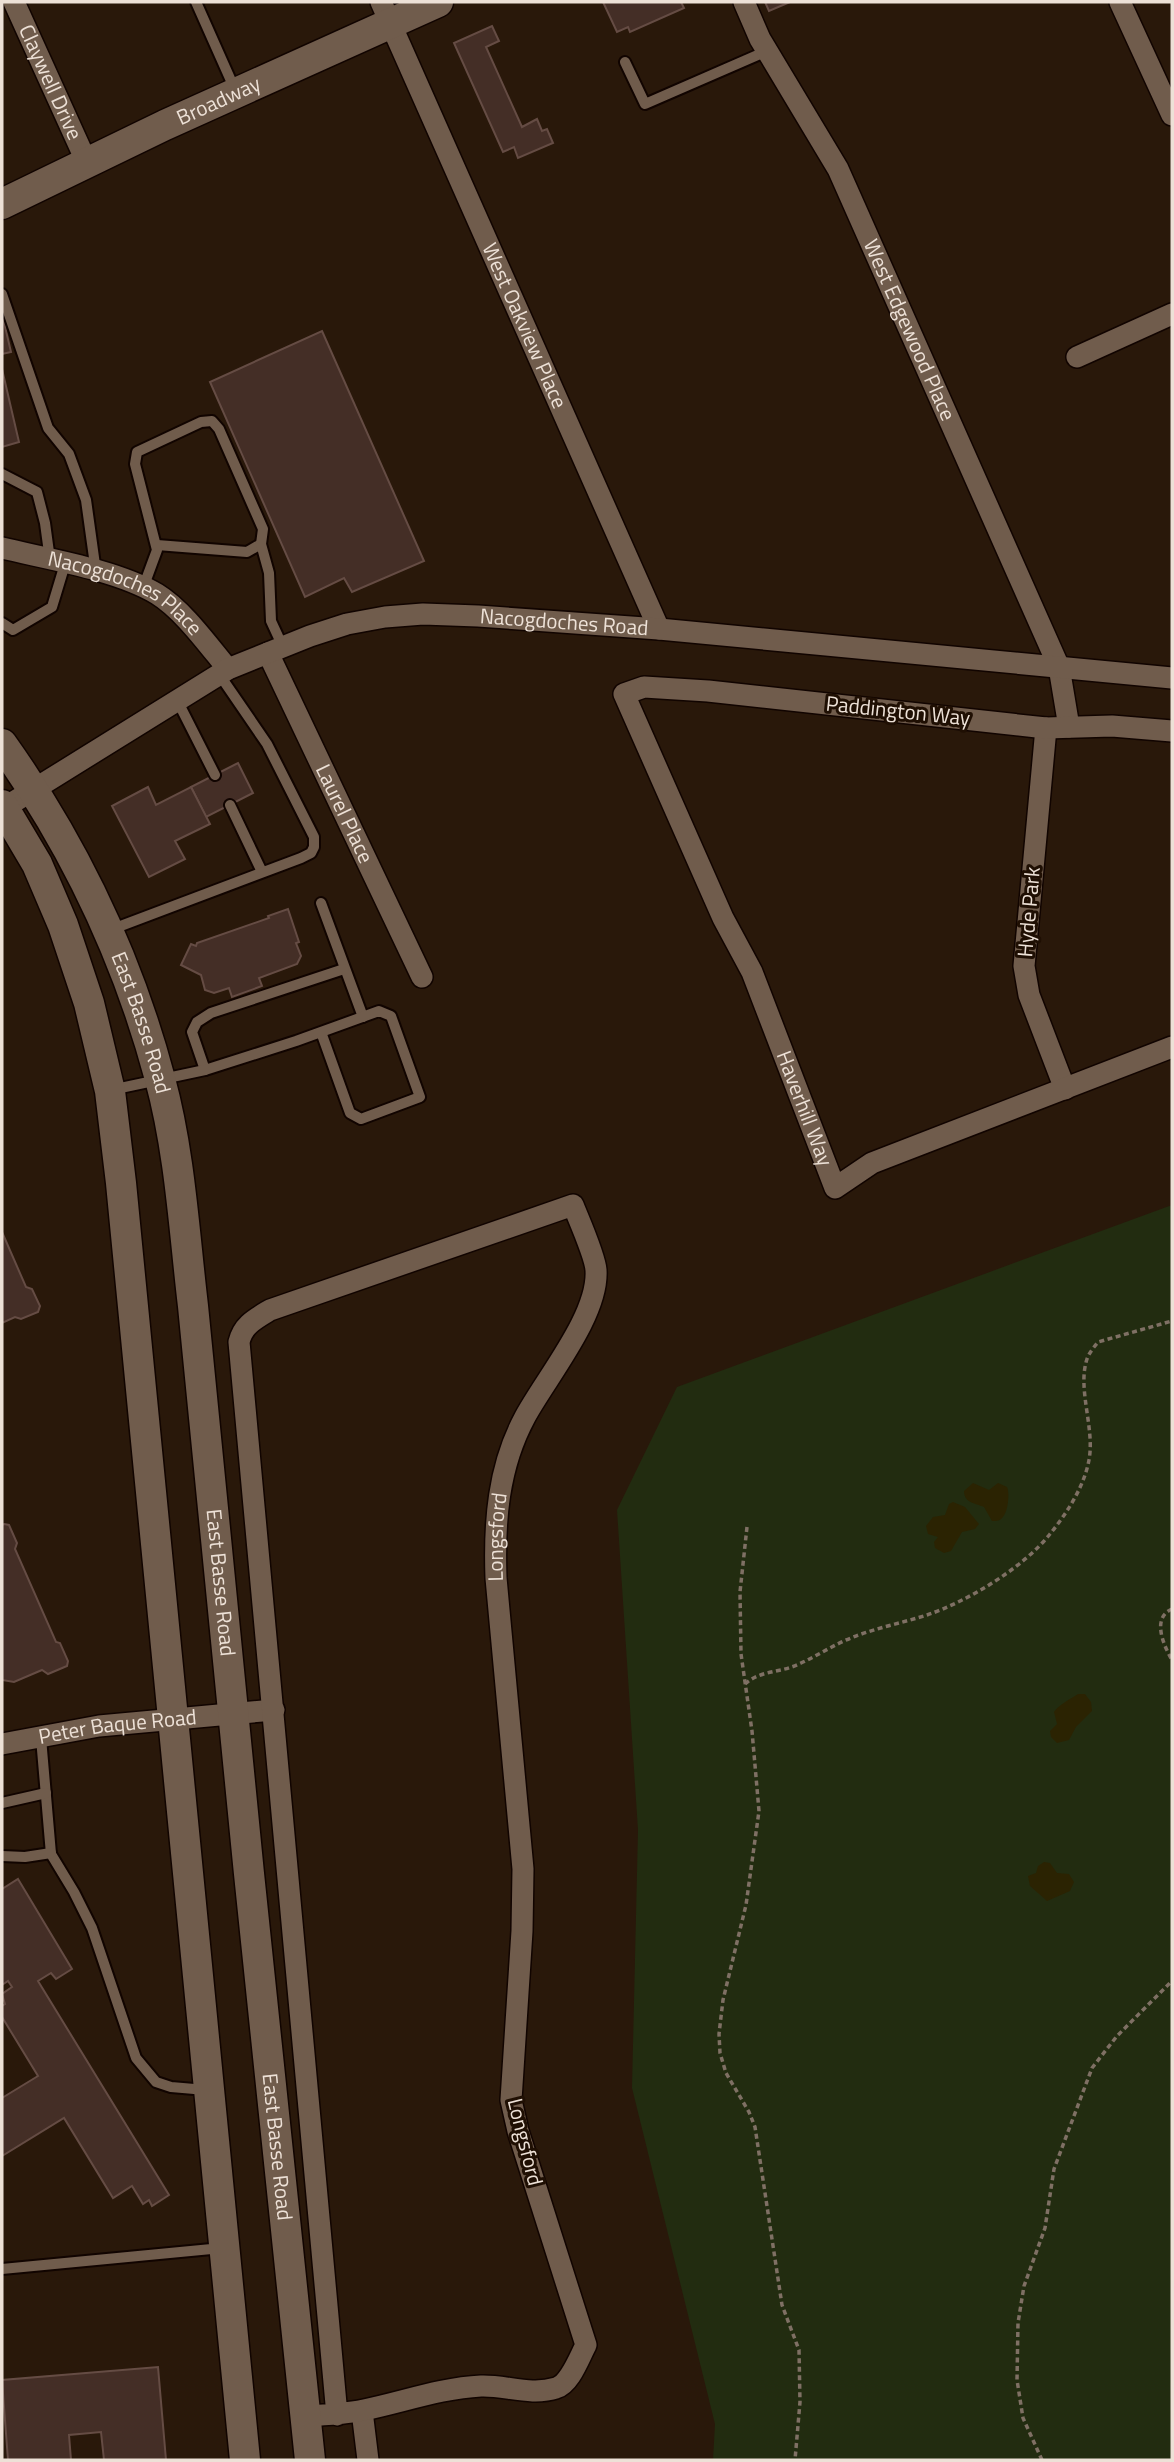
<svg xmlns="http://www.w3.org/2000/svg" width="1174" height="2462" font-family="'Titillium Web',sans-serif">
<style>
.green{fill:#222c10}
.sand{fill:#2b2302}
.building{fill:#442e26;stroke:#654c44;stroke-width:2}
.lines{fill:none;stroke-linecap:round;stroke-linejoin:round}
.service-casing{stroke:#110400;stroke-width:14}
.minor-casing{stroke:#110400;stroke-width:24}
.secondary-casing{stroke:#110400;stroke-width:33}
.path{stroke:#7f7064;stroke-width:3.5;stroke-dasharray:5 3.5;stroke-linecap:butt}
.service{stroke:#705c4c;stroke-width:10}
.minor{stroke:#705c4c;stroke-width:21}
.secondary{stroke:#705c4c;stroke-width:30}
.labels{text-anchor:middle;stroke-width:6;stroke-linejoin:round;paint-order:stroke}
.street-label{font-size:21px;fill:#ede1d7;stroke:#1f0f03}
</style>
<rect width="100%" height="100%" fill="#29180a"/>
<polygon class="green" points="1172,1205 1172,2460 713,2460 715,2424 632,2088 638,1830 617,1510 677,1387"/>
<g class="sand">
<path d="M 973,1483 L 989,1490 L 998,1483 L 1007,1487 C 1010,1493 1008,1511 1003,1517 C 1000,1521 997,1521 992,1521 L 984,1507 C 975,1503 964,1503 964,1491 Z"/>
<polygon points="953,1502 965,1507 979,1524 975,1529 962,1532 951,1551 944,1553 935,1548 934,1542 938,1537 928,1534 926,1526 933,1517 945,1515 949,1504"/>
<path d="M 1078,1694 L 1085,1694 L 1091,1702 L 1092,1711 L 1076,1727 L 1069,1740 L 1057,1743 L 1051,1737 L 1050,1731 L 1057,1724 L 1054,1712 C 1057,1706 1072,1698 1078,1694 Z"/>
<polygon points="1044,1862 1050,1863 1057,1873 1069,1874 1074,1882 1070,1891 1047,1901 1030,1886 1028,1876 1036,1873 1038,1866"/>
</g>
<g class="building">
<polygon points="603,2 681,2 684,8 630,32 628,27 617,32"/>
<polygon points="765,2 790,2 769,11"/>
<polygon points="492,26 499,41 486,47 522,127 537,119 542,131 547,129 553,143 518,158 514,147 503,152 454,43"/>
<polygon points="2,314 11,352 2,354"/>
<polygon points="322,331 424,561 352,592 344,578 305,597 210,382"/>
<polygon points="2,369 19,442 2,447"/>
<polygon points="238,763 253,793 206,817 191,787"/>
<polygon points="148,787 156,805 191,787 210,824 175,841 185,859 149,877 112,806"/>
<polygon points="288,909 299,942 296,943 301,956 297,964 259,978 262,986 232,997 229,988 214,993 205,990 201,975 181,965 191,944 196,946 197,943 269,918 268,916"/>
<polygon points="2,1232 26,1287 32,1289 40,1306 38,1312 21,1319 15,1317 2,1323"/>
<polygon points="4,1524 9,1525 17,1543 15,1549 56,1642 60,1643 68,1661 67,1666 48,1674 42,1670 14,1682 2,1680 2,1525"/>
<polygon points="18,1879 72,1969 56,1979 51,1973 38,1981 169,2195 152,2206 149,2200 143,2204 132,2186 113,2198 64,2118 2,2156 2,2098 38,2076 2,2017 2,2006 5,2004 2,1994 12,1987 8,1981 2,1985 2,1889"/>
<polygon points="158,2367 166,2460 104,2460 101,2432 69,2435 71,2460 8,2460 2,2380"/>
</g>
<g class="lines">
<defs>
<g id="service">
<polyline points="196,2 236,92"/>
<polyline points="625,62 645,104 767,51"/>
<polyline points="2,294 48,428 69,454 86,500 96,572"/>
<polyline points="2,474 37,492 45,523 50,560"/>
<polyline points="157,545 247,552 261,544"/>
<polyline points="143,588 157,550 135,464 137,452 201,422 212,421 219,429 263,529 261,544 269,573 271,621 283,647"/>
<polyline points="2,623 13,630 52,607 65,564"/>
<polyline points="177,700 215,775"/>
<polyline points="230,805 262,872"/>
<polyline points="321,903 363,1017"/>
<polyline points="110,930 301,858 311,853 314,847 314,837 267,744 219,674"/>
<polyline points="205,1070 192,1032 197,1022 211,1013 344,969"/>
<polyline points="111,1090 205,1070 296,1041 379,1011 391,1016 420,1097 361,1119 350,1113 321,1032"/>
<polyline points="41,1738 51,1854 74,1892 92,1928 136,2058 156,2082 171,2087 206,2090"/>
<polyline points="2,1803 46,1793"/>
<polyline points="2,1856 25,1857 51,1853"/>
<polyline points="2,2269 222,2248"/>
</g>
<g id="minor">
<path id="s1" d="M 14,2 L 87,163"/>
<path id="s2" d="M 381,2 L 659,629"/>
<path id="s3" d="M 744,2 L 760,39 L 838,169 L 1059,667 L 1069,727"/>
<polyline points="1120,2 1172,115"/>
<polyline points="1077,357 1172,314"/>
<path id="s4" d="M 2,548 C 48,559 117,570 157,594 C 183,610 208,645 228,669"/>
<path id="s5" d="M 268,653 L 422,977"/>
<polyline points="1046,728 1024,966 1029,995 1065,1089"/>
<path id="s6" d="M 1172,731 L 1112,726 L 1046,728 L 708,691 L 644,687 L 624,694 L 723,918 L 752,972 L 835,1188 L 872,1163 L 1172,1047"/>
<path id="s7" d="M 4,808 L 228,669 L 310,636 L 347,624 L 385,617 L 423,614 L 478,616 L 659,629 L 1172,678"/>
<path id="s8" d="M 2,1744 L 99,1726 L 274,1710"/>
<polyline points="362,2411 368,2460"/>
<path id="s9" d="M 305,2416 C 325,2415 345,2414 364,2410 C 403,2402 441,2388 481,2386 C 505,2385 531,2396 556,2388 C 570,2384 579,2358 586,2345 L 518,2131 L 511,2100 L 522,1931 L 523,1869 L 496,1578 C 494,1522 498,1467 525,1417 C 546,1378 599,1315 596,1270 C 595,1256 579,1220 573,1205 L 270,1310 C 255,1319 243,1325 239,1342 L 337,2415"/>
</g>
<g id="secondary">
<path id="s10" d="M 2,204 L 165,125 L 438,2"/>
<path id="s11" d="M 2,744 C 74,845 128,959 160,1079 C 180,1153 184,1230 193,1306 C 207,1441 220,1576 233,1711 C 257,1961 284,2211 310,2460"/>
<polyline points="2,805 37,864 63,925 89,1003 110,1091 121,1183 245,2460"/>
</g>
</defs>
<use href="#service" class="service-casing"/>
<use href="#minor" class="minor-casing"/>
<use href="#secondary" class="secondary-casing"/>
<g class="path">
<polyline points="747,1527 740,1592 741,1654 752,1731 759,1811 746,1905 723,2000 719,2034 720,2053 726,2073 749,2112 755,2127 782,2305 799,2350 800,2402 795,2460"/>
<path d="M 1172,1609 C 1151,1618 1164,1646 1172,1660"/>
<path d="M 745,1684 C 760,1670 781,1673 799,1664 C 817,1656 833,1645 851,1638 C 875,1628 902,1623 927,1615 C 968,1601 1023,1568 1050,1534 C 1067,1513 1084,1487 1089,1460 C 1095,1428 1077,1389 1087,1359 C 1089,1353 1094,1347 1098,1342 L 1172,1321"/>
<polyline points="1042,2460 1023,2418 1017,2380 1018,2323 1024,2286 1045,2228 1054,2169 1092,2068 1117,2036 1172,1981"/>
</g>
<use href="#service" class="service"/>
<use href="#minor" class="minor"/>
<use href="#secondary" class="secondary"/>
</g>
<g class="labels">
<g class="street-label">
<text dy="7" stroke="none"><textPath href="#s1" startOffset="88">Claywell Drive</textPath></text>
<text dy="7" stroke="none"><textPath href="#s10" startOffset="240">Broadway</textPath></text>
<text dy="7" stroke="none"><textPath href="#s2" startOffset="354">West Oakview Place</textPath></text>
<text dy="7" stroke="none"><textPath href="#s3" startOffset="368">West Edgewood Place</textPath></text>
<text dy="7" stroke="none"><textPath href="#s4" startOffset="133">Nacogdoches Place</textPath></text>
<text dy="7" stroke="none"><textPath href="#s7" startOffset="609">Nacogdoches Road</textPath></text>
<text transform="translate(898 711) rotate(6)" y="7">Paddington Way</text>
<text dy="7" stroke="none"><textPath href="#s5" startOffset="178">Laurel Place</textPath></text>
<text transform="translate(1029 912) rotate(-85)" y="7">Hyde Park</text>
<text dy="7" stroke="none"><textPath href="#s11" startOffset="313">East Basse Road</textPath></text>
<text dy="7" stroke="none"><textPath href="#s6" startOffset="1004">Haverhill Way</textPath></text>
<text dy="7" stroke="none"><textPath href="#s9" startOffset="1129">Longsford</textPath></text>
<text dy="7" stroke="none"><textPath href="#s11" startOffset="880">East Basse Road</textPath></text>
<text dy="7" stroke="none"><textPath href="#s8" startOffset="117">Peter Baque Road</textPath></text>
<text transform="translate(525 2142) rotate(76)" y="7">Longsford</text>
<text dy="7" stroke="none"><textPath href="#s11" startOffset="1447">East Basse Road</textPath></text>
</g>
</g>
<rect width="1174" height="2462" fill="none" stroke="#ede1d7" stroke-width="7"/>
</svg>
